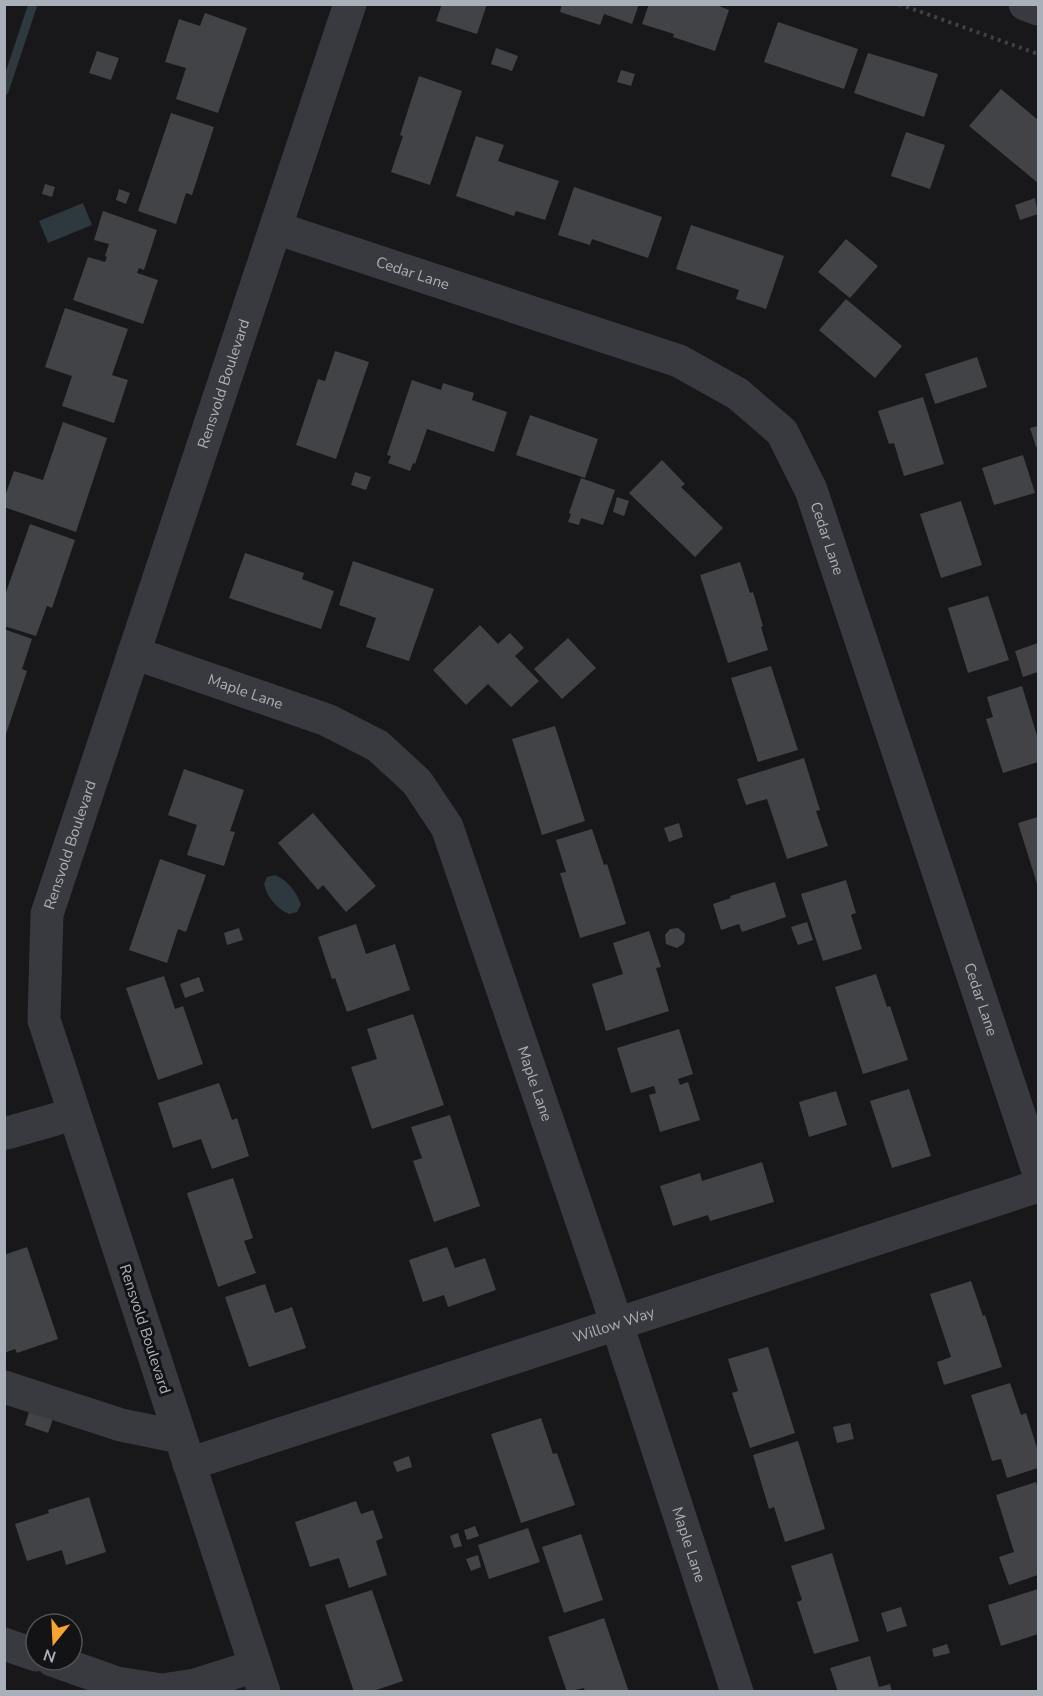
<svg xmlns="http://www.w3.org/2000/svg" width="1043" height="1696" font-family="'Nunito Sans',sans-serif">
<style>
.water{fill:#2d383f}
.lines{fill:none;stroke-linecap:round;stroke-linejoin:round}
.stream{stroke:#2d383f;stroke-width:9}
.building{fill:#424347}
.path{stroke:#3f4146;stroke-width:4;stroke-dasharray:3 4.5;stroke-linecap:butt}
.minor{stroke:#393a3f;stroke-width:33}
.labels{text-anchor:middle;stroke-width:6;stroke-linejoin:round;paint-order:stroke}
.street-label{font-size:15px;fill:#aab0ba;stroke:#131315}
</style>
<rect width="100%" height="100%" fill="#18181a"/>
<g class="water">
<polygon points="83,203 92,225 48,243 39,221"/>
<path d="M 275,875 C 287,880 297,892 301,905 L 297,912 L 289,914 C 277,909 267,897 264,884 L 267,877 Z"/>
</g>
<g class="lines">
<polyline class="stream" points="4,91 33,4"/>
</g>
<g class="building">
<polygon points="442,4 487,4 477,34 436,21"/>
<polygon points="562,4 639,4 632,24 604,14 600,25 560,12"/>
<polygon points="649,4 714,4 729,10 715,51 673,37 674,34 642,24"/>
<polygon points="205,13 247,28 218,113 176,99 186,68 165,62 179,19 200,26"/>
<polygon points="778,22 858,49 844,89 764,62"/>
<polygon points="496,48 518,56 512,71 491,64"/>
<polygon points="97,51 119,58 111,80 89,73"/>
<polygon points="868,53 938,74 924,117 854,93"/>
<polygon points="621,70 635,74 631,86 617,82"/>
<polygon points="419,76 462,91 430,185 391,172 403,136 400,135"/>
<polygon points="1001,89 1038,120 1038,183 969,126"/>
<polygon points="171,113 214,127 192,195 186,193 176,224 138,211"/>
<polygon points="906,132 945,145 930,189 891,176"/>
<polygon points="476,136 504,145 498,161 559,181 545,220 516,211 514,216 456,196"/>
<polygon points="45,184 55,187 52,197 42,194"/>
<polygon points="574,187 662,217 648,258 592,239 590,245 558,235"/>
<polygon points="119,189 130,193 126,204 116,200"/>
<polygon points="1035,198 1038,214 1020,220 1015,205"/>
<polygon points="103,211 157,230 144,270 139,268 137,273 158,280 143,324 73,300 88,257 105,262 107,257 105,256 109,244 94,240"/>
<polygon points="691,225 784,256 766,309 736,299 739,290 676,269"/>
<polygon points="846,239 878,266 850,298 818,272"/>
<polygon points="846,299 902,346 875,378 819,330"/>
<polygon points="65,308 128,329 112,375 128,380 114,423 62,406 72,376 45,367"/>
<polygon points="335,351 369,362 336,459 296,445 318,379 325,381"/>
<polygon points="977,357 987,387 935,404 925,374"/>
<polygon points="412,380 441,390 443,383 474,393 472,400 507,412 494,452 427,429 415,464 413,463 410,471 388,463 391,456 387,455"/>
<polygon points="923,397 944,464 904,476 894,443 889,444 878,411"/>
<polygon points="530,415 598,439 585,478 516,455"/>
<polygon points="63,422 107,438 76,532 4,507 4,499 14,471 43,480"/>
<polygon points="1038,426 1038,447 1036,447 1030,428"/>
<polygon points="1023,455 1035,493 994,505 982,468"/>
<polygon points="662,460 685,484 681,487 723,528 695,557 629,493"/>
<polygon points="355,472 371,477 366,490 351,485"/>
<polygon points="581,478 615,490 603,525 581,518 579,525 568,522 571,514 569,513"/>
<polygon points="617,497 629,501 624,516 613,512"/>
<polygon points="961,501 982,565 941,578 920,514"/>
<polygon points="30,524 75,540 52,608 47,606 36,636 4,626 4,598"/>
<polygon points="245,553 304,573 302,579 334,591 321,629 229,598"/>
<polygon points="353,561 434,589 409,661 366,647 376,618 339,605"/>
<polygon points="740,562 750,593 753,592 763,626 761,627 768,650 728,663 700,575"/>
<polygon points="988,596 1009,660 968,673 948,608"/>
<polygon points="480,625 498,644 510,633 524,648 515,656 539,681 511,707 488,684 466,705 433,670"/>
<polygon points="4,629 32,639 22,669 27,671 5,737"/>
<polygon points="568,638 596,668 562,699 534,669"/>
<polygon points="1038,643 1038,672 1023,677 1015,651"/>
<polygon points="771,666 798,750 758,762 731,678"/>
<polygon points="1022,686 1038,739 1038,762 1003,773 986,719 993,717 987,697"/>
<polygon points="555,726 585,821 542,835 512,739"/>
<polygon points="804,758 820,810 816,811 828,846 787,859 767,799 746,805 737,779"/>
<polygon points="184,769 244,790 230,831 235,832 224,866 187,855 197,825 168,815"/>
<polygon points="313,813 376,886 346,912 323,885 318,890 278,843"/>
<polygon points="1038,817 1038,887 1018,823"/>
<polygon points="679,823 683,837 669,842 664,828"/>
<polygon points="592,829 604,865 607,864 626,924 580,938 560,873 566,872 556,840"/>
<polygon points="160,859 206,875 186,932 178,929 167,963 129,950"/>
<polygon points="846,880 856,913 851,915 862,949 823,961 801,894"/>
<polygon points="775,882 786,917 742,932 739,924 721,930 713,904 731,898 730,896"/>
<polygon points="807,922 813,940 798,945 791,927"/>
<polygon points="356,924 366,954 395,944 410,990 347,1012 335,978 332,979 318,937"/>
<polygon points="239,928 243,940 227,945 224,933"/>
<polygon points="678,928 685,934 684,943 677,948 666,944 665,935 670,929"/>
<polygon points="649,931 661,967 656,968 669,1011 606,1031 592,984 623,974 613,943"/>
<polygon points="876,974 887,1007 890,1006 908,1060 863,1074 835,987"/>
<polygon points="164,976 175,1009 183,1006 203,1064 158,1080 126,988"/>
<polygon points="199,977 204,991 185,998 180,984"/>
<polygon points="413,1014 444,1105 372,1129 351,1067 377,1059 367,1029"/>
<polygon points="679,1029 693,1074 678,1079 680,1085 688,1082 700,1120 660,1132 649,1095 656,1093 654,1086 631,1093 617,1048"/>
<polygon points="219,1083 232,1120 237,1118 249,1156 212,1169 201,1139 173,1148 158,1103"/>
<polygon points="909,1089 931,1156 892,1168 870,1101"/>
<polygon points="836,1091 847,1125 809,1137 799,1102"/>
<polygon points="450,1115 480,1206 434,1222 413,1161 422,1158 411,1127"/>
<polygon points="762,1162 774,1202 710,1221 708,1215 673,1226 660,1186 700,1173 702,1181"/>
<polygon points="233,1178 253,1238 244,1241 256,1273 218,1287 187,1193"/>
<polygon points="27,1247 58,1339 17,1353 15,1349 4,1353 4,1255"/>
<polygon points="447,1247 455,1268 485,1258 496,1290 448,1307 444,1295 423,1302 409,1260"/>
<polygon points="971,1281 983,1316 985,1315 1002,1367 944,1385 937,1362 951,1357 930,1294"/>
<polygon points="265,1284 275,1313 292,1307 306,1348 249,1367 225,1297"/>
<polygon points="768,1347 795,1433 750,1448 732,1393 738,1391 728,1359"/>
<polygon points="1010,1383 1021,1415 1026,1413 1038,1451 1038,1468 1007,1478 1001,1459 992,1461 971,1395"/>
<polygon points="31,1405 55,1413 48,1433 25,1425"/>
<polygon points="541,1418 553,1454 557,1453 575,1505 521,1523 491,1434"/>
<polygon points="850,1423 854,1439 837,1443 833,1427"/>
<polygon points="798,1441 825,1529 785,1542 774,1507 769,1509 753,1455"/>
<polygon points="409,1456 412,1467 397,1472 393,1462"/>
<polygon points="1036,1482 1038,1489 1038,1575 1009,1585 999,1557 1014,1552 996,1495"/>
<polygon points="89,1497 106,1552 66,1565 62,1550 27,1561 15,1524 49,1513 48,1510"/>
<polygon points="356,1501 361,1514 373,1510 383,1538 376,1541 387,1575 349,1588 339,1558 310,1567 295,1522"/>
<polygon points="475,1526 479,1536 467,1540 464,1530"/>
<polygon points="528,1528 540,1562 489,1579 478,1545"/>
<polygon points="458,1533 462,1546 454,1548 450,1536"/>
<polygon points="581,1534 603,1600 564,1613 542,1547"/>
<polygon points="832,1553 859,1641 814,1654 797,1602 802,1600 791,1566"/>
<polygon points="478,1555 481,1567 471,1571 466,1559"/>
<polygon points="1038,1589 1038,1634 1001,1646 988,1605"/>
<polygon points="372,1590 403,1681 370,1692 354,1692 325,1605"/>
<polygon points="901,1607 907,1626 887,1632 881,1613"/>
<polygon points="604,1618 629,1692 585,1692 584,1688 567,1692 548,1637"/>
<polygon points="947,1644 950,1653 934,1657 932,1649"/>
<polygon points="870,1656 879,1687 890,1684 892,1692 838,1692 830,1668"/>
</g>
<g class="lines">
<polyline class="path" points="899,4 1038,54"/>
<g class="minor">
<polyline points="1025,4 1038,9"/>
<path id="s1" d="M 276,228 L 679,361 L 738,394 L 782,432 L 811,490 L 1038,1171"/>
<path id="s2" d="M 134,653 L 327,720 L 378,746 L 417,782 L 447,827 L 617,1324 L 737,1692"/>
<polyline points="7,1133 74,1114"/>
<polyline points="4,1387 121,1425 180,1437"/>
<path id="s3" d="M 189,1464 L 1038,1186"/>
<polyline points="4,1644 36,1655"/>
<polyline points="52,1660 117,1683 162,1690 195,1685 255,1666"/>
<path id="s4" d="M 264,1692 L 44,1020 L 47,914 L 350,4"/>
</g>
</g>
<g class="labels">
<g class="street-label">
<text dy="5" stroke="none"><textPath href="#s1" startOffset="144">Cedar Lane</textPath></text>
<text dy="5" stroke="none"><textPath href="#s4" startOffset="1372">Rensvold Boulevard</textPath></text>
<text dy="5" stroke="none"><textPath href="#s1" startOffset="666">Cedar Lane</textPath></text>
<text dy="5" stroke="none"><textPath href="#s2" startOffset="118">Maple Lane</textPath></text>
<text dy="5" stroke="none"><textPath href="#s4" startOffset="886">Rensvold Boulevard</textPath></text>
<text dy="5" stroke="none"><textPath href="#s1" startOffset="1152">Cedar Lane</textPath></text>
<text dy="5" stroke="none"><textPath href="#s2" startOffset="640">Maple Lane</textPath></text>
<text dy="5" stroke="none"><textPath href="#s3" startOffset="447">Willow Way</textPath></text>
<text transform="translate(145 1329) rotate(72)" y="5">Rensvold Boulevard</text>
<text dy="5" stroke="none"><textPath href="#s2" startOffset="1126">Maple Lane</textPath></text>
</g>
</g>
<rect width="1043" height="1696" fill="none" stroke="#aab0ba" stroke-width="12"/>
<g transform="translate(54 1642) rotate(198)"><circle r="28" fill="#131315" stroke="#4f5257" stroke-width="1.5"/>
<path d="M0-4.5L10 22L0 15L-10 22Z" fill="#f8a432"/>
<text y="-9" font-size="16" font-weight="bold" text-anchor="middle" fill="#aab0ba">N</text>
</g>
</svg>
